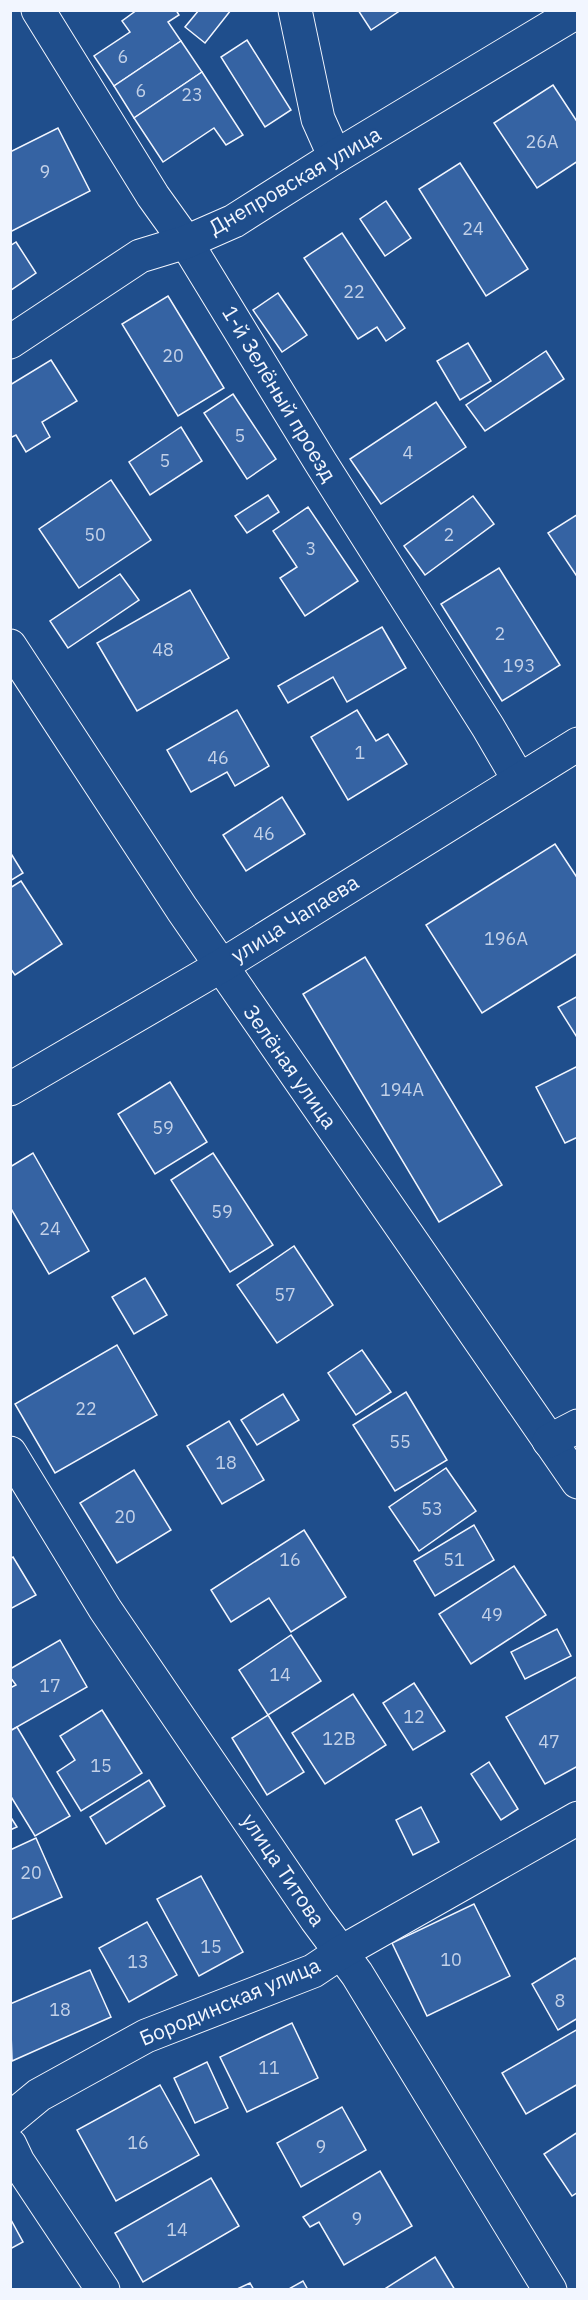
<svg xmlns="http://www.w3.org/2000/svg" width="588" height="2300" font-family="'IBM Plex Sans',sans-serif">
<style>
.building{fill:#3563a3;stroke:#f2f6ff;stroke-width:1.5}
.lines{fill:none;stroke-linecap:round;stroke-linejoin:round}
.minor-casing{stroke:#f2f6ff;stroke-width:35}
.minor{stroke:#1f4e8c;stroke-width:33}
.labels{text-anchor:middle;stroke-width:4.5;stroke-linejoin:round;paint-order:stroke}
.number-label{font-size:18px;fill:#c3d1e8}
.street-label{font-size:21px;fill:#f2f6ff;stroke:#1f4e8c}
</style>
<rect width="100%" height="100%" fill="#1f4e8c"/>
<g class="building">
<polygon points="137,10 176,10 179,15 168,22 181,41 114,86 94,56 130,32 122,21"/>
<polygon points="199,10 231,10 205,43 185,27"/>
<polygon points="358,10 401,10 371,30"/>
<polygon points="247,40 291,110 265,127 221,57"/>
<polygon points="181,41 202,72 134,118 114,86"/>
<polygon points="202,72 243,135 226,145 214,128 163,162 134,118"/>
<polygon points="553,85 578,123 578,161 537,188 494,123"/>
<polygon points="58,128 90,191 10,232 10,152"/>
<polygon points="460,163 528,269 486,296 419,189"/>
<polygon points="386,201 411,238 385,256 360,219"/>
<polygon points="342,233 405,328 386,341 377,327 358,339 304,258"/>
<polygon points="16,242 36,273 11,290 10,246"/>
<polygon points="278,293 307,335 282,352 253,310"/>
<polygon points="168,296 224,388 178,416 122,324"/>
<polygon points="468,343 491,381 460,400 437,361"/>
<polygon points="546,351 564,379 485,431 466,405"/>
<polygon points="51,360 77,401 42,422 50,437 26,452 16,435 10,438 10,385"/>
<polygon points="233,394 276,459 247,479 204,413"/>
<polygon points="436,402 466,447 381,504 350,459"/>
<polygon points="181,427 202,461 150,495 129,462"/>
<polygon points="111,480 151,540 79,588 39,529"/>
<polygon points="268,495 279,512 247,533 235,516"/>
<polygon points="473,496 494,524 425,575 404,546"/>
<polygon points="308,507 358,581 305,616 280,578 297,567 273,531"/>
<polygon points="578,514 578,578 548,533"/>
<polygon points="499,568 560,665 502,701 441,604"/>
<polygon points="120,574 139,600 68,648 50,621"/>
<polygon points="190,590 229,658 137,711 97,643"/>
<polygon points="382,627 406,668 347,702 333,677 288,703 278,686"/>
<polygon points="237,710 269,766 235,786 227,772 191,792 167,750"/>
<polygon points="357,710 376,741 388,734 407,764 348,800 311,737"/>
<polygon points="282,797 305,834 246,871 223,835"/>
<polygon points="555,844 578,879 578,953 482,1013 426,925"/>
<polygon points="10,852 23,873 10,881"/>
<polygon points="21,881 62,944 15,975 10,968 10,888"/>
<polygon points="365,957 502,1185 439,1222 303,994"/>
<polygon points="578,996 578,1039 558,1007"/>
<polygon points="578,1066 578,1137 565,1143 536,1087"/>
<polygon points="170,1082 207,1142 155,1174 118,1114"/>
<polygon points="33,1153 89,1251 49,1274 10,1207 10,1167"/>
<polygon points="213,1153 273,1245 230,1272 171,1180"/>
<polygon points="294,1246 333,1305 277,1343 237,1285"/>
<polygon points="145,1278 167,1315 134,1334 112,1297"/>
<polygon points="117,1345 157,1415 55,1473 15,1404"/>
<polygon points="362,1350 391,1392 356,1415 328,1373"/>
<polygon points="406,1392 447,1460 395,1491 353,1425"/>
<polygon points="283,1394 299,1420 257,1445 241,1420"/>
<polygon points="229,1421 264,1480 222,1504 187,1446"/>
<polygon points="446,1468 476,1511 419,1551 389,1507"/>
<polygon points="134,1470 171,1530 117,1563 80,1503"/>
<polygon points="474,1525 494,1560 435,1596 414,1561"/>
<polygon points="304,1530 346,1597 291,1632 269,1598 231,1622 211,1590"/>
<polygon points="13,1557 36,1595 10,1609 10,1559"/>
<polygon points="514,1566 546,1615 471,1664 439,1614"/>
<polygon points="557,1629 571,1656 525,1679 511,1652"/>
<polygon points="291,1635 321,1681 268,1715 239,1670"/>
<polygon points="60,1640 87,1687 10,1731 10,1688 16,1685 10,1677 10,1669"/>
<polygon points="578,1676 578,1766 545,1784 506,1717"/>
<polygon points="414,1683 445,1731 413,1750 383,1703"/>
<polygon points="353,1694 386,1745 325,1784 292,1733"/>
<polygon points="102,1710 142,1773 81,1811 57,1772 75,1760 60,1736"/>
<polygon points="268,1715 304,1772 267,1795 232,1738"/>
<polygon points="17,1727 70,1816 35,1836 10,1795 10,1731"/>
<polygon points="489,1762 518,1809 501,1820 471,1774"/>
<polygon points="149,1780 165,1806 106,1844 90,1817"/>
<polygon points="421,1807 439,1842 413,1855 396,1820"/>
<polygon points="10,1816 17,1827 10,1830"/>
<polygon points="36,1838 62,1897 10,1920 10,1850"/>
<polygon points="201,1876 243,1952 199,1976 157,1899"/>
<polygon points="474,1904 510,1976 427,2016 392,1943"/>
<polygon points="147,1922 177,1975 129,2002 99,1948"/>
<polygon points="575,1958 578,1962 578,2018 558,2030 532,1984"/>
<polygon points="90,1970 111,2017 12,2061 10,2004"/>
<polygon points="292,2023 318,2078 247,2112 220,2057"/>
<polygon points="578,2029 578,2084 526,2114 502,2073"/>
<polygon points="207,2062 228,2108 195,2123 174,2078"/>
<polygon points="160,2085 199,2155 116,2201 77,2130"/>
<polygon points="342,2107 366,2150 301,2187 277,2143"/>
<polygon points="578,2132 578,2192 572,2196 544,2154"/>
<polygon points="380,2171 412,2226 344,2265 319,2222 310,2227 303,2217"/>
<polygon points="211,2178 239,2226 143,2282 115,2233"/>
<polygon points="10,2218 23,2242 10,2249"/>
<polygon points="435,2257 455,2290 383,2290"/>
<polygon points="303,2281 308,2290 287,2290"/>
<polygon points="250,2283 254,2290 235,2290"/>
</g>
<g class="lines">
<defs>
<g id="minor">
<polyline points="38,10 153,196 186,242 321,463 488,727 519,780"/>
<polyline points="295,10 318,119 335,157"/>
<polyline points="10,342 140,256 186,242 234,221 335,157 578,11"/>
<polyline points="10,646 182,909 578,1482"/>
<polyline points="10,1089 221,966 578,744"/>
<polyline points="549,1441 578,1426"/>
<polyline points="10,1453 105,1609 316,1919 357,1974 550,2290"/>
<polyline points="10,2119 39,2095 146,2036 313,1971 340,1953 578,1818"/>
<polyline points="10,2145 18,2162 103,2290"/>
</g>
</defs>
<use href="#minor" class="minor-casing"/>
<use href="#minor" class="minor"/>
</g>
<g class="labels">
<g class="number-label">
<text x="123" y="63">6</text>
<text x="141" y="97">6</text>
<text x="192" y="101">23</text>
<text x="542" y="148">26А</text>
<text x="45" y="178">9</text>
<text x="473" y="235">24</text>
<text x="354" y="298">22</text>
<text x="173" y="362">20</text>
<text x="240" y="442">5</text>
<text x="408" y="459">4</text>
<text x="165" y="467">5</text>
<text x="95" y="541">50</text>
<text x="449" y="541">2</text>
<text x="311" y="555">3</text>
<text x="500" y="640">2</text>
<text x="163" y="656">48</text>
<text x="519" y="672">193</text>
<text x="360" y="759">1</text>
<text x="218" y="764">46</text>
<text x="264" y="840">46</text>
<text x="506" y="945">196А</text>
<text x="402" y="1096">194А</text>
<text x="163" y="1134">59</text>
<text x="222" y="1218">59</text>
<text x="50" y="1235">24</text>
<text x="285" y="1301">57</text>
<text x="86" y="1415">22</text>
<text x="400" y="1448">55</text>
<text x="226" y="1469">18</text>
<text x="432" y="1515">53</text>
<text x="125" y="1523">20</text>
<text x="290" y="1566">16</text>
<text x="454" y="1566">51</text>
<text x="492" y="1621">49</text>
<text x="280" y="1681">14</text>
<text x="50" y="1692">17</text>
<text x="414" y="1723">12</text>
<text x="339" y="1745">12В</text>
<text x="549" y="1748">47</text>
<text x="101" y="1772">15</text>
<text x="31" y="1879">20</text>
<text x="211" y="1953">15</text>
<text x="451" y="1966">10</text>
<text x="138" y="1968">13</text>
<text x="560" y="2007">8</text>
<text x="60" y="2016">18</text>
<text x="269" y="2074">11</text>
<text x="138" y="2149">16</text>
<text x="321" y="2153">9</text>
<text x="357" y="2225">9</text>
<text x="177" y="2236">14</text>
</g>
<g class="street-label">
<text transform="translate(295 181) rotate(-30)" y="7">Днепровская улица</text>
<text transform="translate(279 394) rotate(59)" y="7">1-й Зелёный проезд</text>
<text transform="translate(295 919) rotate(-32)" y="7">улица Чапаева</text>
<text transform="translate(290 1067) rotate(55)" y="7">Зелёная улица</text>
<text transform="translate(283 1870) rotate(56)" y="7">улица Титова</text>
<text transform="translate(230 2002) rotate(-23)" y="7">Бородинская улица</text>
</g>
</g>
<rect width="588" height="2300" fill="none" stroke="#f2f6ff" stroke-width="24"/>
</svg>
